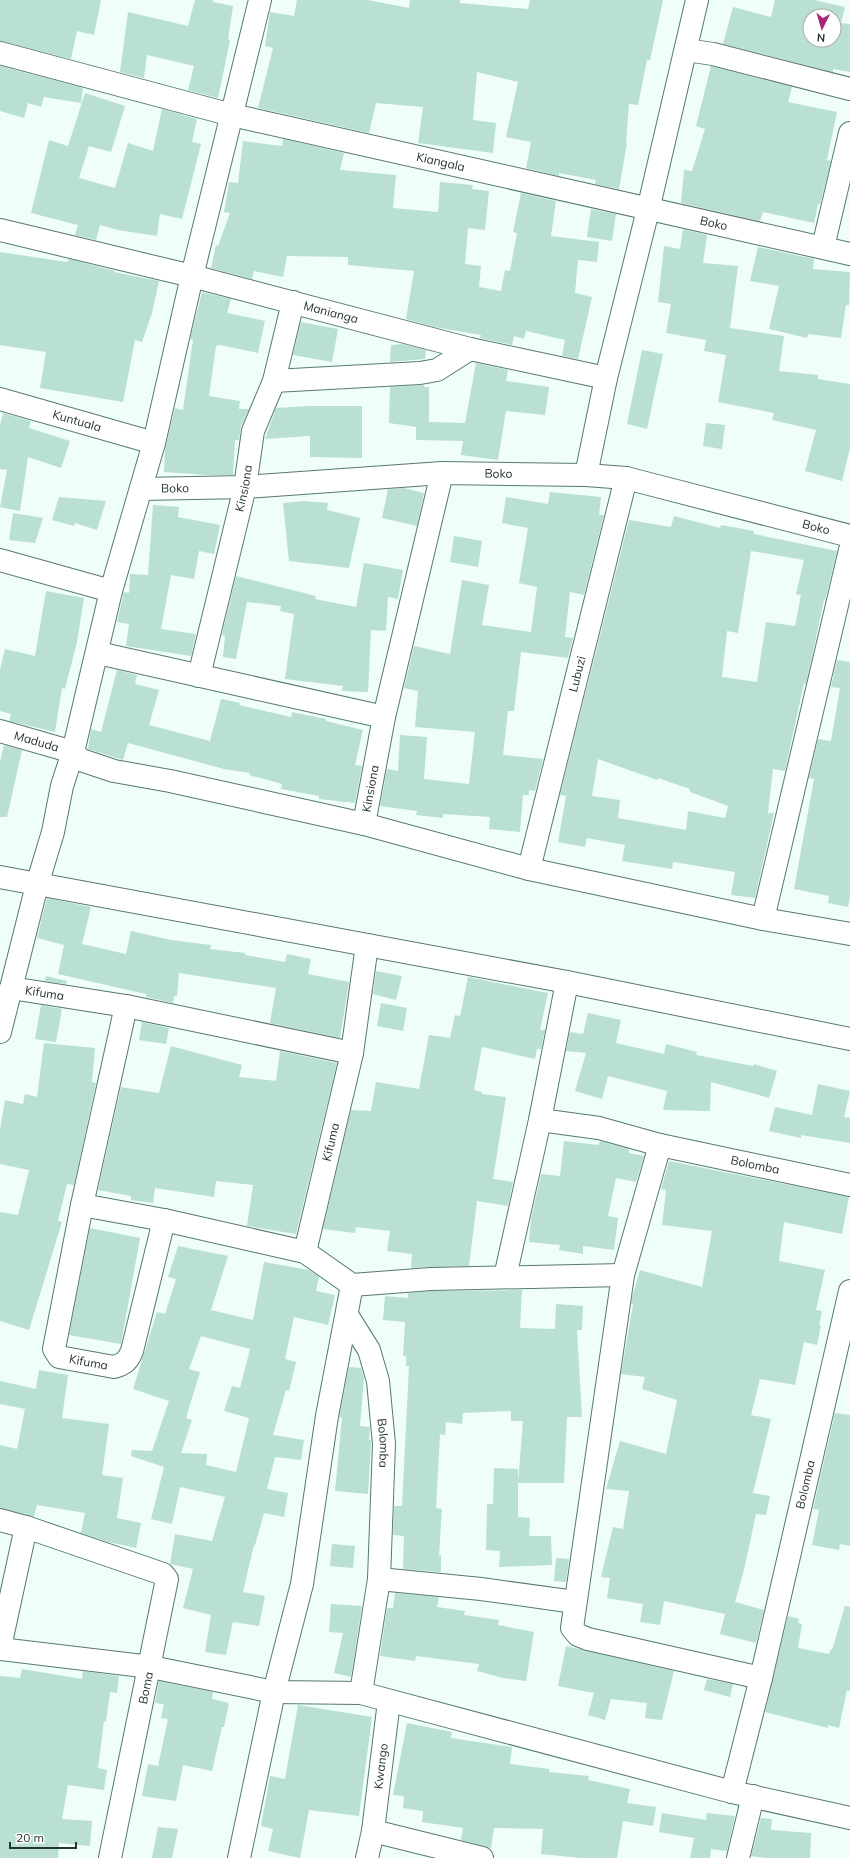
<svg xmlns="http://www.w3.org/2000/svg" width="850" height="1858" font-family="Mulish,sans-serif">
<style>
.building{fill:#b9e0d1;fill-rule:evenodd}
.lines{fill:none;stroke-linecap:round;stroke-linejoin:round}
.minor-casing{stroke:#567a6d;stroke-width:24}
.minor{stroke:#fff;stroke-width:22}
.labels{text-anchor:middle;stroke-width:3.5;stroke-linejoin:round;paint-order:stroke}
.street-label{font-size:12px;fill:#24342e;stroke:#fff}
</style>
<rect width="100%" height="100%" fill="#effef8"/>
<g class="building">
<polygon points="0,0 101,0 94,35 77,31 71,59 0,41"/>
<polygon points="195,0 213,0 213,2 233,6 228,39 230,40 218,98 188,90 194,66 147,55 144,78 120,72 128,12 188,26"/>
<polygon points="297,0 368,0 409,8 410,0 460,0 460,3 528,9 530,0 663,0 650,60 647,60 638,105 629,104 626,143 627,143 619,189 595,184 596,180 559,173 559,176 526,168 531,142 506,137 518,82 477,72 473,120 496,123 493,153 418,143 423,107 376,103 369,133 258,108 273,48 265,46 270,12 294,16"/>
<path d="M 775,0 L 814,0 L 845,7 L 841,23 L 850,24 L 850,72 L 833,69 L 833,72 L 723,44 L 733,7 L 771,17 ZM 810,16 L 834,16 L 834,40 L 810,40 Z"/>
<polygon points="0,66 83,88 81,103 44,97 41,107 28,103 24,118 0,111"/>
<polygon points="711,66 792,87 788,102 837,112 827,160 831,161 820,204 818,204 814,223 763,212 760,221 681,203 684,170 692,171 705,129 696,126"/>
<polygon points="85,93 125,106 111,152 89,146 79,178 115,188 128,143 153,151 162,109 197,119 192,142 201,144 182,219 160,214 157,236 118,230 100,225 96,240 75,235 78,225 31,213 49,140 68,146"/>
<polygon points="283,139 344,153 340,170 396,175 393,208 438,212 440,182 473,185 472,189 489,191 485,230 468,228 465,264 481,266 479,287 501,291 505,270 510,271 517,233 513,232 521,193 556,201 551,236 599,242 597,262 578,260 575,293 592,297 578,359 562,356 565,340 526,331 524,339 514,336 512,345 480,338 481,335 434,327 406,319 414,271 348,265 348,257 287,256 283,277 254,271 252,279 211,268 216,245 218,246 230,213 224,212 229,182 238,183 243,141 282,146"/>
<polygon points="591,209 616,214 612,241 587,237"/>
<polygon points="683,229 707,235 703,263 738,266 730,328 784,336 779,371 818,375 818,379 850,384 850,448 842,481 805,471 816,430 772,420 774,413 718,402 726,355 704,351 706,340 666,333 671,304 658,302 664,246 680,249"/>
<polygon points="758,247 814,259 813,269 850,272 849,305 846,305 841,338 808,334 807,338 769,329 779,286 750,281"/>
<polygon points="0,252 67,262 69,259 115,271 114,272 159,281 152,313 142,342 135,340 123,402 40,388 46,352 0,345"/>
<polygon points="202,292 231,299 227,313 265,321 258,353 220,345 216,346 209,396 240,401 239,409 249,409 241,426 239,440 235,440 233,475 207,475 164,472 165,449 175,408 183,410 193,340 190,339"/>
<polygon points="301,322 338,329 332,362 293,355"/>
<polygon points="402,344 426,350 425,359 390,362 391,345"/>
<polygon points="642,350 663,354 647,429 627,424"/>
<polygon points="476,363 508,370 506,381 549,387 545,415 506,411 498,460 461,455 463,441 416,440 416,427 389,423 390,387 424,385 424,387 429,387 429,422 465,423"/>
<polygon points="310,406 362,406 362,458 310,457 310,436 265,439 276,408"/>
<polygon points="3,413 31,421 29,428 70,441 61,468 28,457 20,511 0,507 7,470 0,469 0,425"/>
<polygon points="706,423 725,425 722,449 703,446"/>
<polygon points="404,488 424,493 417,526 382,518 388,489"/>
<polygon points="550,492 601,497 599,515 604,515 584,595 570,592 565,637 573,638 568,658 521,652 514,711 508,711 503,755 543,759 535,791 529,790 529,795 523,795 520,832 489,829 490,817 443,814 443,818 416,815 417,811 380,806 387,769 398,771 400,735 427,737 424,779 469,784 475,732 415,727 418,691 404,688 414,646 450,654 462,580 489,585 482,625 531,632 537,587 519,583 528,528 502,523 506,497 548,504"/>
<polygon points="59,497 106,501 97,530 75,523 74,526 52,520"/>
<polygon points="304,501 328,503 327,510 360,518 349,568 289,561 283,503"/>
<polygon points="153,505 179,507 178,517 220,525 214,554 199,551 194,579 171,575 161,629 196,634 191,656 126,646 129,624 117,622 124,592 129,593 130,574 148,575"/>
<polygon points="13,513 43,518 35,543 9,540"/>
<path d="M 674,516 L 720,528 L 721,525 L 754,531 L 754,534 L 837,551 L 825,600 L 824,600 L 806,684 L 804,683 L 785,771 L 773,769 L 768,813 L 774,813 L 755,898 L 731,895 L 735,872 L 673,862 L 672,869 L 622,861 L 625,845 L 587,838 L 585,847 L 558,842 L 566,796 L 560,795 L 629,520 L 671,527 ZM 751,551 L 804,560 L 796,594 L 801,595 L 795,626 L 766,622 L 757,682 L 722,677 L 727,631 L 738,633 ZM 598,759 L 657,780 L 658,778 L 690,789 L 690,792 L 728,806 L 725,818 L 688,811 L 686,830 L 618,818 L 620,800 L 592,796 Z"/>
<polygon points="454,536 482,541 478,567 450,562"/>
<polygon points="364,563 403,570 398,599 388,597 386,631 371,630 368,692 342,691 343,686 285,679 294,614 280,611 281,606 247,602 236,659 223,657 225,636 222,635 236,576 316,596 315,599 356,607"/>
<polygon points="46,591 84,598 77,642 65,689 62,688 55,732 9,721 11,714 0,711 0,670 5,649 35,656"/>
<polygon points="837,660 850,662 850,897 848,907 828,903 829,896 794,889 814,779 809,778 818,739 831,741 840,688 831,687"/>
<polygon points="117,670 137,675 135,684 159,690 149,725 210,741 221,699 240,703 239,705 291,717 292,712 326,719 326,721 363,730 355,765 362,766 355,803 319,799 319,796 281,789 282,784 249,775 250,773 224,769 128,743 123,760 88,749 91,729 101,732"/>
<polygon points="4,745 22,750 7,817 0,817 0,762"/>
<polygon points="47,898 91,907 82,944 126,954 131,931 171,940 211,945 210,949 245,953 245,955 285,962 287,954 311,959 308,974 349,982 340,1038 270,1023 276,988 179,973 177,996 174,996 173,1003 146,997 146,994 58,974 64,945 37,938"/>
<polygon points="376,971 402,976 396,1000 373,994"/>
<polygon points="46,976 67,981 66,984 45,981"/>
<polygon points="468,977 548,993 540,1030 545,1030 541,1049 537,1049 535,1059 482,1047 474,1090 482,1092 482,1094 506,1097 493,1179 513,1182 508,1206 477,1201 469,1266 411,1268 412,1254 387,1251 390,1231 356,1227 355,1233 323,1229 351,1110 371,1111 376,1082 419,1089 429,1035 450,1038 455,1015 460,1016"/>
<polygon points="381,1003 407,1008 403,1031 377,1026"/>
<polygon points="41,1005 62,1009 56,1042 35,1039"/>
<polygon points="588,1013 621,1020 616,1043 664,1054 666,1044 697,1052 696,1055 753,1066 754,1064 777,1071 769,1098 711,1082 710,1111 663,1110 667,1091 608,1076 602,1099 575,1091 586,1053 566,1051 570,1032 583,1034"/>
<polygon points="142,1022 169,1028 166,1044 139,1040"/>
<polygon points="44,1043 95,1048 92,1082 96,1083 74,1185 67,1184 58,1221 62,1222 29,1330 0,1321 0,1212 18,1215 29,1170 0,1164 0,1130 5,1100 23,1104 25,1094 37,1097"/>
<polygon points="171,1046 242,1065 239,1077 276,1081 280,1051 337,1063 296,1234 247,1226 253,1185 216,1181 214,1197 155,1188 153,1203 131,1200 131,1196 98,1190 121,1087 159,1093"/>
<polygon points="818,1084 850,1091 844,1117 850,1118 850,1143 801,1135 801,1138 769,1131 775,1107 812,1115"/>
<polygon points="564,1141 599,1145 600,1141 629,1149 629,1153 644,1156 636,1182 616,1178 608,1216 618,1218 614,1250 583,1246 583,1254 559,1250 560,1245 529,1242 531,1219 541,1174 560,1176"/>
<polygon points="669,1161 849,1197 842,1234 784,1222 779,1261 825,1270 816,1310 822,1311 819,1325 821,1325 817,1345 804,1342 795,1385 760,1379 751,1415 771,1419 753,1493 770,1496 766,1515 756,1514 744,1570 735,1602 764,1610 756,1643 720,1634 725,1614 664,1601 660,1625 640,1622 643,1604 607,1598 610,1578 601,1577 613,1527 623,1529 629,1491 606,1489 620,1441 666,1454 677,1400 642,1389 645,1377 621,1374 633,1304 631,1304 633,1294 640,1270 702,1287 712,1231 662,1225 666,1190 661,1189"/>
<polygon points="90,1228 140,1238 121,1344 69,1335"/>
<path d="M 178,1246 L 228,1256 L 211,1310 L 253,1320 L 264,1262 L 309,1270 L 319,1277 L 316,1291 L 335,1295 L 328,1325 L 294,1317 L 285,1359 L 296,1362 L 289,1391 L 286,1390 L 273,1435 L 304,1440 L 301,1460 L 275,1457 L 267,1489 L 288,1493 L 284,1517 L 264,1513 L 255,1545 L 254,1545 L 243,1592 L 265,1596 L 259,1626 L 233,1622 L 226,1655 L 205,1652 L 211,1615 L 183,1608 L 193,1569 L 170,1564 L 175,1534 L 212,1541 L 225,1497 L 180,1487 L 172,1524 L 151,1519 L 164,1467 L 131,1456 L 132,1450 L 152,1451 L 169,1401 L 133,1389 L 157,1312 L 165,1314 L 176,1279 L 168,1277 ZM 201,1336 L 250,1349 L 240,1388 L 232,1386 L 224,1411 L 249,1418 L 236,1472 L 206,1465 L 207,1454 L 181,1453 L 192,1420 L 186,1418 L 200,1372 L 189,1369 Z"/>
<polygon points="522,1290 520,1328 555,1329 556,1304 583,1306 582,1330 577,1330 582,1417 567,1417 564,1483 518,1483 523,1421 511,1421 511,1411 463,1413 462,1424 446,1422 445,1435 440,1434 436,1508 442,1509 439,1555 441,1555 441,1572 403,1569 404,1536 393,1535 394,1506 402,1506 409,1366 406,1366 406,1356 403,1356 405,1322 383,1320 385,1296 408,1298 408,1293 432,1291"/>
<polygon points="349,1367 361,1368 364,1378 360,1426 370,1427 369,1440 371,1440 371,1444 368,1494 335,1491 342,1418 339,1417"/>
<polygon points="39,1370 68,1375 62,1418 109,1424 102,1475 123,1478 117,1518 141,1523 136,1548 108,1542 81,1533 85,1513 37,1505 34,1517 0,1508 0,1445 17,1449 25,1409 0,1404 0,1381 36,1389"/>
<polygon points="835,1413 850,1415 850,1546 840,1544 839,1550 812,1545 819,1510 813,1509"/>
<polygon points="494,1468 518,1469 518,1517 530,1518 529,1536 551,1536 552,1565 499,1567 500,1551 486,1550 487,1504 493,1504"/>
<polygon points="332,1544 355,1546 353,1568 330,1566"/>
<polygon points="556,1558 569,1559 566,1582 554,1581"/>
<polygon points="395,1593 439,1597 437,1607 465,1611 464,1615 499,1620 498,1625 534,1632 526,1681 503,1678 477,1671 479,1664 416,1656 415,1661 380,1656 387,1608 393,1608"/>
<polygon points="331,1604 362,1606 351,1677 334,1673 343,1633 329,1632"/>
<polygon points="845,1606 850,1607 850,1691 847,1690 839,1728 828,1725 828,1728 765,1712 788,1616 799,1619 798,1623 802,1624 798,1648 829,1654 831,1649 832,1650"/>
<polygon points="566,1646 674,1671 662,1720 645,1718 647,1703 611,1699 605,1720 588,1715 594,1693 558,1686"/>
<polygon points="22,1669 82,1679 83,1671 119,1676 117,1693 110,1692 106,1722 104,1721 98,1768 107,1770 104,1790 68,1785 62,1819 92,1821 90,1846 59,1843 58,1858 0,1858 0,1676 20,1678"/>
<polygon points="707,1679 733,1684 730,1697 704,1690"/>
<polygon points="159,1681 213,1692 212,1699 229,1703 224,1727 222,1727 212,1771 183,1765 176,1801 142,1796 148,1764 158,1766 168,1719 161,1718 164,1704 155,1703"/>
<polygon points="298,1705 372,1717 359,1816 309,1810 300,1858 268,1851 273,1829 261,1826 270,1776 285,1779"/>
<polygon points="407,1723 452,1732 451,1738 512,1747 510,1764 549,1769 549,1772 589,1776 588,1780 630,1789 627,1803 656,1807 653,1826 623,1821 617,1858 581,1858 541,1854 543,1829 494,1828 491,1848 461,1840 463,1828 422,1822 423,1811 403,1808 404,1796 393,1795"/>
<polygon points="662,1813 706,1820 707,1813 735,1816 727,1851 711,1849 710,1858 690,1858 694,1838 659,1832"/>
<polygon points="761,1818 772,1819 771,1830 811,1833 810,1858 765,1858 751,1856"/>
<polygon points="158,1827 178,1829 172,1858 152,1858"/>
</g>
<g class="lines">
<defs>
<g id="minor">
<polyline points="686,50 713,54 850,89"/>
<path id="s1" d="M 0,53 L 232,115 L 850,254"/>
<path id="s2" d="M 0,230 L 192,276 L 470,349 L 606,378"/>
<polyline points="823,247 850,133"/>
<polyline points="274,381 420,373 437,370 470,349"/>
<path id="s3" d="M 0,399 L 154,443"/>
<polyline points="586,475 606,378 648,210 697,0"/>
<path id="s4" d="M 141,489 L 245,487 L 442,473 L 586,475 L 626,478 L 850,536"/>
<polyline points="0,560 111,591"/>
<polyline points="98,653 384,717"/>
<path id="s5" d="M 199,676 L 245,487 L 253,431 L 274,381 L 293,302"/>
<path id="s6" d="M 0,731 L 73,752 L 81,760 L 114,771 L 170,781 L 364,824 L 529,869 L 763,919 L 850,934"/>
<path id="s7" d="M 364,824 L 384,717 L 442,473"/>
<path id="s8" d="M 529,869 L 626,478"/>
<polyline points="0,877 567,982 850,1039"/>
<polyline points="763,919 850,550"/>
<path id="s9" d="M 11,988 L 126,1006 L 352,1053"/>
<path id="s10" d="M 126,1006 L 82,1205 L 54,1349 L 59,1357 L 114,1367 C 124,1364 128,1361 132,1351 L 164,1220"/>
<polyline points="0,1032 37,885 53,832 62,786 73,752 111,591 154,443 192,276 260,0"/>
<path id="s11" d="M 540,1120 L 599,1128 L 660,1145 L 850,1185"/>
<polyline points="660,1145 623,1275 572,1628 578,1635 588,1639 761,1678"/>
<polyline points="82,1205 164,1220 305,1252 352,1285 431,1279 623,1275"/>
<path id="s12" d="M 305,1252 L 352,1053 L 367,945"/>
<polyline points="505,1277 540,1120 567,982"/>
<path id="s13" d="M 347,1315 L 369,1350 L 378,1381 L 384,1444 L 379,1579 L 361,1693"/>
<polyline points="0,1520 26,1527 163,1574 167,1579 110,1858"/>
<polyline points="379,1579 481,1589 575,1602"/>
<polyline points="0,1647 26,1527"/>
<polyline points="0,1649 151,1667 274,1692 361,1693 732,1792 850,1818"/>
<path id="s14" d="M 732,1792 L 761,1678 L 850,1291"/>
<polyline points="373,1831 482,1858"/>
<polyline points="239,1858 274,1692 302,1584 327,1416 352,1285"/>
<path id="s15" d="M 367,1858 L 373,1831 L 389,1701"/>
<polyline points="738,1858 753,1796"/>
</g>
</defs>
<use href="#minor" class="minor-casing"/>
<use href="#minor" class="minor"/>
</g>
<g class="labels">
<g class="street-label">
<text dy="4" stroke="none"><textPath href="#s1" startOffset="454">Kiangala</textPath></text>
<text dy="4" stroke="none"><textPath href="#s1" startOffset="734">Boko</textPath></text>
<text dy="4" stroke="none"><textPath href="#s2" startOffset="341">Manianga</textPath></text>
<text dy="4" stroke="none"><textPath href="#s3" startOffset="80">Kuntuala</textPath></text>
<text dy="4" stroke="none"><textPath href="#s4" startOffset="358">Boko</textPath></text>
<text dy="4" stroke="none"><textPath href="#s5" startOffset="193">Kinsiona</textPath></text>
<text dy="4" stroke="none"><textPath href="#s4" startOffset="34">Boko</textPath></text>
<text dy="4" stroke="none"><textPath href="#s4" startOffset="682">Boko</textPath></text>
<text dy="4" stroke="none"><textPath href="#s8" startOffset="201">Lubuzi</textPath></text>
<text dy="4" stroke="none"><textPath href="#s6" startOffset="38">Maduda</textPath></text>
<text dy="4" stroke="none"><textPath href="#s7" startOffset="36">Kinsiona</textPath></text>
<text dy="4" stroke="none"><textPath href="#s9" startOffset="34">Kifuma</textPath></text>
<text dy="4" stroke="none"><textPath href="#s12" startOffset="113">Kifuma</textPath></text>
<text dy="4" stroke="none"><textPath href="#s11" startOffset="220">Bolomba</textPath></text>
<text dy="4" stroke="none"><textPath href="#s10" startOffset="390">Kifuma</textPath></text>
<text dy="4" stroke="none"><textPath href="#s13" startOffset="136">Bolomba</textPath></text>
<text dy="4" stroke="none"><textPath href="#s14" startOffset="316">Bolomba</textPath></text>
<text transform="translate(146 1688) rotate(-79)" y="4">Boma</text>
<text dy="4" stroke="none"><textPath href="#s15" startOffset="93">Kwango</textPath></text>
</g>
</g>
<g transform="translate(822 28) rotate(185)"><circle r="19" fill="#ffffff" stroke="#a7aeab"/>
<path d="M0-3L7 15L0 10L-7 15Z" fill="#a92775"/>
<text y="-6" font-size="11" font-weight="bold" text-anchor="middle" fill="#24342e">N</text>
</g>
<path d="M10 1842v6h66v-6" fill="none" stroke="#24342e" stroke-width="2"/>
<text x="16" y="1842" font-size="12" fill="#24342e" stroke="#ffffff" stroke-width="3" paint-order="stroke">20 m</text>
</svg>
